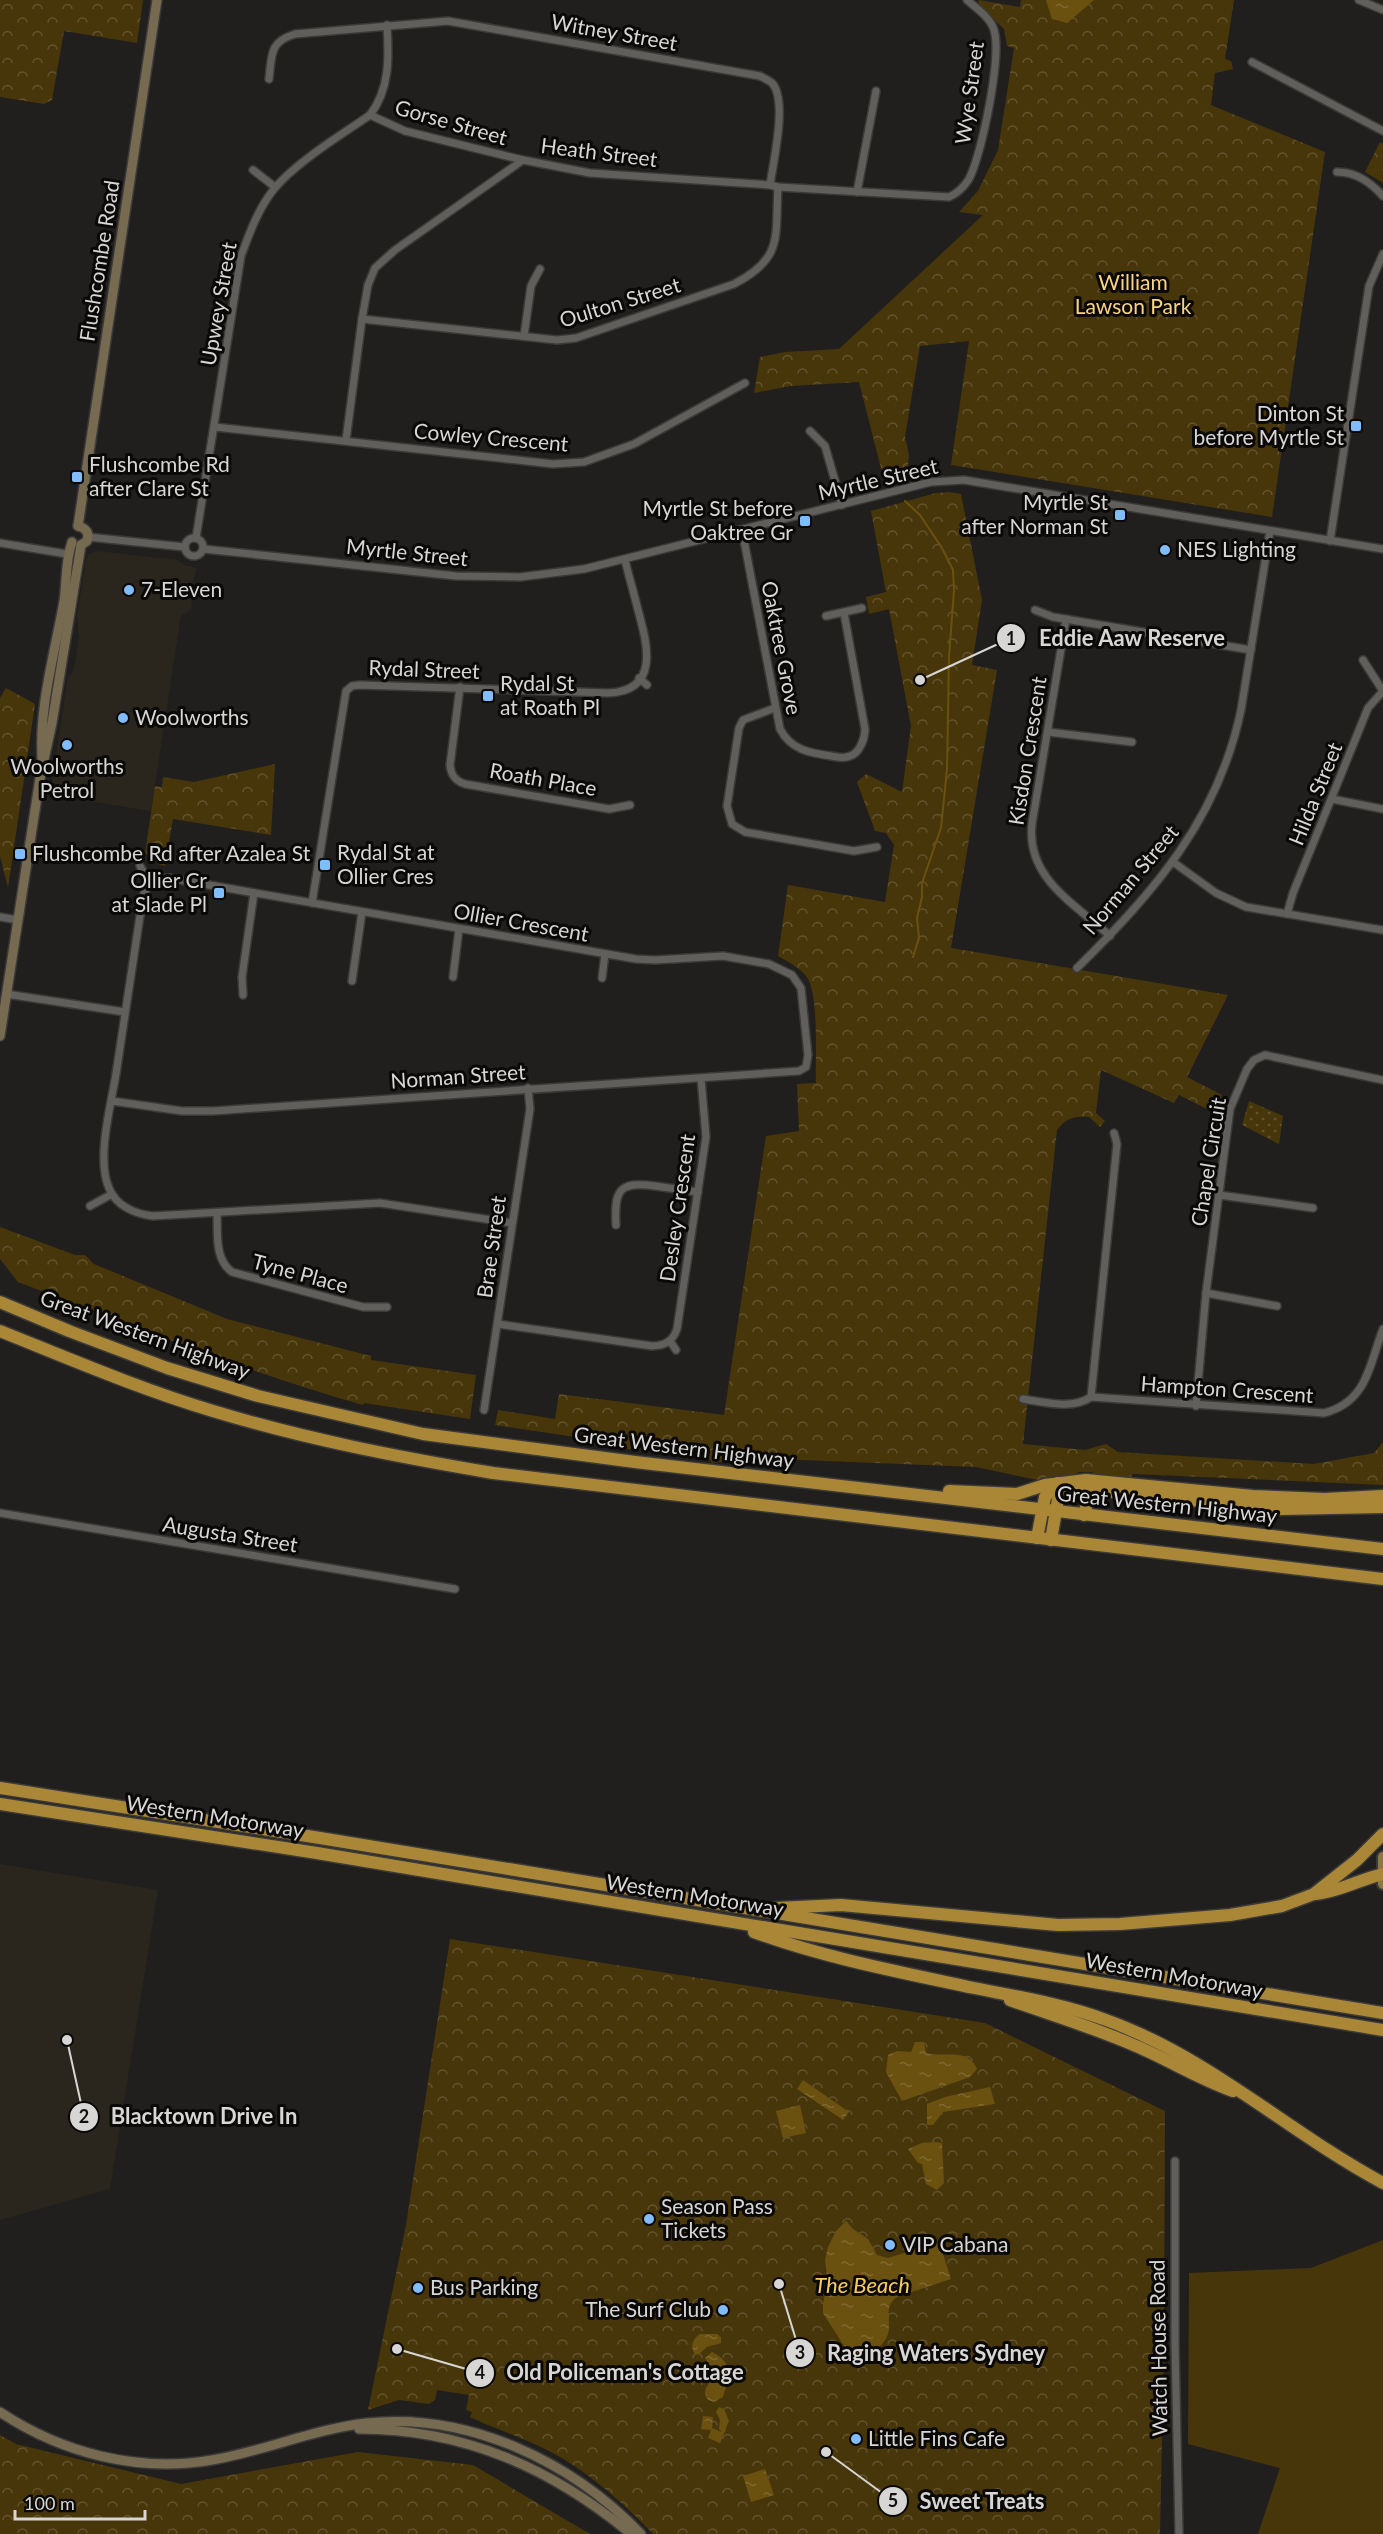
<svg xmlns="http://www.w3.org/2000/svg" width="1383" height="2534" font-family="Lato,sans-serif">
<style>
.built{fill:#2a261e}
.grass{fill:#48360b}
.forest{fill:url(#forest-crowns)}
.garden{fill:url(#garden-dots)}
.water{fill:url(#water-ripples)}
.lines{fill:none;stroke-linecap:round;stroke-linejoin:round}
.stream{stroke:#6a5110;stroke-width:2}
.street-casing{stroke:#3b3a38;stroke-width:10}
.secondary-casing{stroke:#3b3a38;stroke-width:12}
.primary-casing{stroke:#3b3a38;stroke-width:14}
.highway-casing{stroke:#3b3a38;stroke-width:15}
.street{stroke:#605f5c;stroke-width:7}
.secondary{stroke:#766b51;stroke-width:9}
.primary{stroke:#8c7745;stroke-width:10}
.highway{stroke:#aa8736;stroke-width:12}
.poi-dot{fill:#80bdfa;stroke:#0a0908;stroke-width:2}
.labels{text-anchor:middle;stroke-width:6;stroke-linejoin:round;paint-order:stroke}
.street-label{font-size:21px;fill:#d7d6d5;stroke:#0a0908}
.park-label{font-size:21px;fill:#f9d382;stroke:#0a0908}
.poi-label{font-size:21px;fill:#d7d6d5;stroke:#0a0908;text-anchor:start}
.water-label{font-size:22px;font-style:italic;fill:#facb5f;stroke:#0a0908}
.leader{fill:none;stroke:#d7d6d5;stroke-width:2}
.callout-dot{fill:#d7d6d5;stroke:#0a0908;stroke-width:2}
.mark-label{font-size:18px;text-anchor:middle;font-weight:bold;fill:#111}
.callout-label{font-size:22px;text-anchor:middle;font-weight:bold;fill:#d7d6d5;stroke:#0a0908;stroke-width:6;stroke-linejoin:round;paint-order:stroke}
</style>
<defs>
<pattern id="forest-crowns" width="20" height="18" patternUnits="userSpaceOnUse" patternTransform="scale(1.5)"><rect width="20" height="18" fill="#48360b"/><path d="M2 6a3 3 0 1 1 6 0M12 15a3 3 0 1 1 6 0" fill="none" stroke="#62522e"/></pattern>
<pattern id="garden-dots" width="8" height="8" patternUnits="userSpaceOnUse" patternTransform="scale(1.5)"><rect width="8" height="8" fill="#48360b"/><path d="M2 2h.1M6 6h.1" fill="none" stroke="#62522e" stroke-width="1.8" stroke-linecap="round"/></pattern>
<pattern id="water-ripples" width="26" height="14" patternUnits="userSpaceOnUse" patternTransform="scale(1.5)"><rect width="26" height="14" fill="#6a5110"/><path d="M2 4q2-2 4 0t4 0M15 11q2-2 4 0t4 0" fill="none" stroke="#7f6932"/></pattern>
</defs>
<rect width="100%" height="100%" fill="#201f1d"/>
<g class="built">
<polygon points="97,551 178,560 184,565 197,568 190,590 192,606 191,610 181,615 151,811 50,795 68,677 71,675 75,664 79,636 77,616 86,560 89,554"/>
<polygon points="0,1864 158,1890 110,2189 0,2220"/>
</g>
<polygon class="grass" points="1383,2240 1383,2534 1258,2534 1280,2468 1188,2444 1189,2273 1311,2268"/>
<g class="forest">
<polygon points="0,0 143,0 137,43 64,31 52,100 44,104 0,97"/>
<polygon points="979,0 1020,7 1021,0 1234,0 1225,59 1231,61 1233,69 1215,73 1211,105 1325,152 1272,517 951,465 969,341 920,346 905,437 909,455 907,475 884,480 859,382 791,386 754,393 760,357 786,352 839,349 983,215 959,212 978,191 998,150 1014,48 1007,46 1004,29 978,4"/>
<polygon points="1380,142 1383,144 1383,183 1365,172"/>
<path d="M 949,492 L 961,494 L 982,600 L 972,665 L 997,670 L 951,948 L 1228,995 L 1187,1077 L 1222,1095 L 1217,1114 L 1179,1095 L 1174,1103 L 1101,1070 L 1096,1113 L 1105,1121 L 1100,1127 L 1089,1117 C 1075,1116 1066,1118 1057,1130 L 1023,1444 L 1085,1450 L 1106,1444 L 1118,1452 L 1314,1464 L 1374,1453 L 1383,1442 L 1383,1485 L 1133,1474 L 1117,1495 L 1092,1472 L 1079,1472 L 1056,1484 L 976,1467 L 801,1460 L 721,1452 L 747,1459 L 712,1463 L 705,1453 L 609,1448 L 578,1442 L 582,1438 L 495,1425 L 498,1410 L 555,1419 L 559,1394 L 724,1415 L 766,1136 L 799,1131 L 797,1084 L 816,1083 C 815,1059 819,999 808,979 C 801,968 788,962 778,956 L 788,885 L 885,902 L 894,845 L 886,833 L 875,831 L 857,782 L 866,774 L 902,792 L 911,726 L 889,609 L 869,614 L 866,597 L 886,592 L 871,511 L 936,493 Z"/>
<polygon points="6,688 35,704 8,888 0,856 0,698"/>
<polygon points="275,764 271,835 173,819 165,866 158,864 145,853 155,786 162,787 163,777 194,782"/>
<path d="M 0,1227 L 75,1255 L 85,1255 L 94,1264 L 227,1319 L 371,1356 L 371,1360 L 476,1375 L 470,1419 L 364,1403 L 363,1405 C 246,1372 132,1325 18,1282 L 0,1259 Z"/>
<path d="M 450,1939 L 985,2023 L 1165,2111 L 1164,2343 L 1160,2534 L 653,2534 C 622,2502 587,2470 547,2450 C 522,2437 495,2429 470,2417 L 472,2412 L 466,2410 L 469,2395 L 437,2390 L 435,2400 L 429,2404 L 399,2400 L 368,2410 L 406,2225 Z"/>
<polygon points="0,2435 16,2444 181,2484 358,2452 473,2465 590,2534 0,2534"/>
</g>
<polygon class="garden" points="1249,1101 1283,1116 1279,1144 1242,1125"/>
<g class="water">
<polygon points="1046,0 1094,0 1067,23 1052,19"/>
<path d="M 915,2042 L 924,2042 L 926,2053 C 944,2058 968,2047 977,2069 L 970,2077 L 902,2101 L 886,2072 L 888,2055 L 897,2051 L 911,2052 Z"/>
<polygon points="803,2080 849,2112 843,2120 797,2089"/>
<polygon points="990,2087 995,2104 943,2112 933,2125 927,2125 927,2104 945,2097"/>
<polygon points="800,2105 806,2133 783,2138 776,2111"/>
<polygon points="935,2142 942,2143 944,2183 937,2190 926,2184 922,2164 918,2163 908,2149 922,2143"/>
<path d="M 846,2221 L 853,2229 L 868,2239 L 877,2255 L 888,2258 L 939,2242 L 951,2279 L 899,2296 C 882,2305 892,2319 888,2334 C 884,2345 873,2351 872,2363 L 854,2356 L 846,2349 L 823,2313 L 823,2303 L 828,2283 L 825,2260 L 828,2247 L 836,2231 Z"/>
<path d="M 700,2334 L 717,2334 L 721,2337 L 721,2343 L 707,2347 L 699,2354 L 695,2354 C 690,2347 692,2339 700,2334 Z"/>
<path d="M 712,2352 C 735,2364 729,2376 723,2397 L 714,2402 L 708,2400 L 705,2395 C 704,2385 713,2382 714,2372 L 705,2358 Z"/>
<polygon points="719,2407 724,2409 729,2421 720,2443 708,2438 711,2430 701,2429 703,2416 713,2417 712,2428 722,2432 719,2429 720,2420 716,2412"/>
<polygon points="765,2469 774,2495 751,2502 743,2476"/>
</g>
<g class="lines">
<polyline class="stream" points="905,501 920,515 942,548 953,570 954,590 949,657 947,769 941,828 922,883 922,897 917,918 919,938 913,957"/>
<defs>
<g id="street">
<polyline points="1359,0 1383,10"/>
<polyline points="1252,62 1383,131"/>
<path d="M 269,79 C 272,55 269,42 295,34 L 448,21 L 760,76 C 763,78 769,80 772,83 C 788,100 773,163 770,185"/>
<path d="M 370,115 L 405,131 L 523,160 L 590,173 L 770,185 L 778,187 L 949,197 C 958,193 964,187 969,179 C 982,154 1002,56 994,30 C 991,18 976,8 967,0"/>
<polyline points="253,170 275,187"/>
<path d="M 1337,172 C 1356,172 1370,182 1383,196"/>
<polyline points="857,192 876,91"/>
<path d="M 362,319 L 557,340 L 576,338 L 734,284 C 784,258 775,237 778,187"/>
<polyline points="524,336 531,286 540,269"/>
<polyline points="215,427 553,464 584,462 634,444 745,383"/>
<polyline points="810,431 825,446 842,505"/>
<polyline points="346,440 362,319 368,285 375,268 395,250 523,160"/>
<path d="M 742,530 L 780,729 C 791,750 810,753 831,756 C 837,757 844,759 850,756 C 860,753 865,738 865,729 L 844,613"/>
<polyline points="88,537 185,547"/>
<circle cx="194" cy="547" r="9"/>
<path d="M 196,538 L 241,256 C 250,232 258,209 274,189 C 295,163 341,135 370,115 C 390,89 389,57 387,25"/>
<polyline points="1330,541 1369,286 1383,254"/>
<polyline points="0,543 67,554"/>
<polyline points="204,549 456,576 520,577 584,569 931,482 964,480 1383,549"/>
<polyline points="1035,610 1053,617 1251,650"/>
<polyline points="826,616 862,608"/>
<path d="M 1066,619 L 1032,824 C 1026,878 1074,903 1110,936"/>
<polyline points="1363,660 1383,691"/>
<polyline points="639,678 647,685"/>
<path d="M 460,687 L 450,765 C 451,775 455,781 465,784 L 609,809 L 630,805"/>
<polyline points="775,708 743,720 739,728 727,806 732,824 745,832 854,851 877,847"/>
<polyline points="1048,732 1132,742"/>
<polyline points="1332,799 1383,809"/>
<polyline points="1173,862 1216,893 1246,907 1383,930"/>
<polyline points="140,866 150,883"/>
<path d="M 312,903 L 346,691 L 352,686 L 359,685 L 608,693 C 661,691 647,643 638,610 C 634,593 629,577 625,560"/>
<polyline points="1287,914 1293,893 1368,708 1383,691"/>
<polyline points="0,917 18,920"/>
<path d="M 1077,968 C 1154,892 1218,820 1241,710 L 1270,531"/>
<polyline points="453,977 459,929"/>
<polyline points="602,978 605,954"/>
<polyline points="352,981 362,912"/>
<polyline points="6,994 125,1012"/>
<polyline points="243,995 242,977 254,893"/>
<path d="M 112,1101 L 182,1111 L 213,1111 L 799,1071 L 806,1067 L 808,1055 L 801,988 L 792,975 L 769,964 L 723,956 L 655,960 L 636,959 L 169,878 C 155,878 148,883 143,896 C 134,955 125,1015 116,1074 C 111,1105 96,1159 109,1188 C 116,1206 135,1214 153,1216 L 380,1203 L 512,1223"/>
<polyline points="1219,1195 1313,1208"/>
<polyline points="90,1206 112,1194"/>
<path d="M 217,1213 C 218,1233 214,1259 232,1272 L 363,1307 L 387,1307"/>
<path d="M 616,1225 C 614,1190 619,1181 655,1186 C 670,1188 684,1190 698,1192"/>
<polyline points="1206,1293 1277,1306"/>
<path d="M 498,1324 L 652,1346 C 665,1346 673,1341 677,1329 L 706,1137 L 701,1078"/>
<polyline points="670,1341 676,1350"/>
<polyline points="1091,1397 1117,1144 1114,1133"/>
<path d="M 1023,1399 C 1044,1402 1072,1410 1091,1397 L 1324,1413 C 1367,1402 1369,1366 1383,1329"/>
<polyline points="1196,1406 1206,1293 1230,1109 1247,1069 1254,1060 1265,1055 1383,1080"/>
<polyline points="484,1410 530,1109 528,1088"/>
<polyline points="0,1513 455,1589"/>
<polyline points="1175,2161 1175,2344 1179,2534"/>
</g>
<g id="secondary">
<polyline points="78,526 157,0"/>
<path d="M 78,526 C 86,528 90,533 87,541 L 81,545"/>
<path d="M 42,758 C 39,706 55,652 64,601 C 67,582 65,561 72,542"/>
<polyline points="0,1036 40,778 52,723 81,545"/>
<path d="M 0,2412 C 62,2453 138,2473 212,2460 C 265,2451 314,2429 367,2423 C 469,2412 572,2462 641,2534"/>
<path d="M 359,2429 C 464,2429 551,2468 631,2534"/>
</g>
<polyline id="primary" points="1383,1857 1383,1884"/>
<g id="highway">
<polyline points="0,1302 69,1331 167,1368 258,1396 423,1434 635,1462 1383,1549"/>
<path d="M 0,1331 C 70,1359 140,1389 213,1411 C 305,1439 398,1457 493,1473 L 1383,1579"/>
<polyline points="949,1491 1017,1494 1045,1485 1086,1480 1253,1496 1325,1499 1383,1496"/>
<path d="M 1084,1515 C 1087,1500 1090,1496 1104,1491"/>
<polyline points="1037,1538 1045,1497 1058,1483"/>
<path d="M 1051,1540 L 1058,1499 C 1073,1487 1086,1486 1104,1491 L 1280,1509 L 1383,1507"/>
<polyline points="0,1788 320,1838 1383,2013"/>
<polyline points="0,1804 317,1853 1383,2030"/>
<path d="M 1315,1894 C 1339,1892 1360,1879 1383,1874"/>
<polyline points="776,1908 841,1905 1058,1925 1120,1924 1230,1915 1282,1906 1314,1894 1357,1860 1383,1834"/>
<path d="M 754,1932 C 825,1958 900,1972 974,1988 C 1019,1997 1063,2004 1106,2020 C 1209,2057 1288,2132 1383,2183"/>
<path d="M 1010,2000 C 1052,2015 1095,2028 1136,2046 C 1169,2060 1199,2079 1233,2091"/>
</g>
</defs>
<use href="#street" class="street-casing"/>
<use href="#secondary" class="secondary-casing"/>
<use href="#primary" class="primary-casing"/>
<use href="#highway" class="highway-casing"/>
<use href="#street" class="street"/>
<use href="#secondary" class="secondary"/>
<use href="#primary" class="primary"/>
<use href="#highway" class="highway"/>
</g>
<g class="poi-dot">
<rect x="1350" y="420" width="12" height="12" rx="3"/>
<rect x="71" y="471" width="12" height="12" rx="3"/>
<rect x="1114" y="509" width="12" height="12" rx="3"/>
<rect x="799" y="515" width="12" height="12" rx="3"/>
<circle cx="1165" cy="550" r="6"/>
<circle cx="129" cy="590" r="6"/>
<rect x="482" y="690" width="12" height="12" rx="3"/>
<circle cx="123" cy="718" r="6"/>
<circle cx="67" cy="745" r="6"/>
<rect x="14" y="848" width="12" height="12" rx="3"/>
<rect x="319" y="859" width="12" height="12" rx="3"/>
<rect x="213" y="887" width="12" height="12" rx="3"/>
<circle cx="649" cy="2219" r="6"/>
<circle cx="890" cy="2245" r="6"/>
<circle cx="418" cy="2288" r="6"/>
<circle cx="723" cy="2310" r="6"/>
<circle cx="856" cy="2439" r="6"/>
</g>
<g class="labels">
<g class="street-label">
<text transform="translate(614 33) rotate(10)" y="7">Witney Street</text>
<text transform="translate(970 93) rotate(-82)" y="7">Wye Street</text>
<text transform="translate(451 123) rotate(16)" y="7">Gorse Street</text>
<text transform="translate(599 153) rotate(7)" y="7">Heath Street</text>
<text transform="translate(100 261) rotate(-81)" y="7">Flushcombe Road</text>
<text transform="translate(620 303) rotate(-17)" y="7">Oulton Street</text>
<text transform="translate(219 304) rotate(-80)" y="7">Upwey Street</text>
<text transform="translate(491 438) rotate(5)" y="7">Cowley Crescent</text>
<text transform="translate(878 480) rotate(-13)" y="7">Myrtle Street</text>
<text transform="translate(407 553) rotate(6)" y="7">Myrtle Street</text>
<text transform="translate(781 648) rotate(79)" y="7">Oaktree Grove</text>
<text transform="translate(424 670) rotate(2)" y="7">Rydal Street</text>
<text transform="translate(1028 751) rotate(-81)" y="7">Kisdon Crescent</text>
<text transform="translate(543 780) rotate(10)" y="7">Roath Place</text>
<text transform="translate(1316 794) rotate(-68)" y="7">Hilda Street</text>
<text transform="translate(1131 880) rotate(-50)" y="7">Norman Street</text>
<text transform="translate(521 923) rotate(10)" y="7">Ollier Crescent</text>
<text transform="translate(458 1077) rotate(-4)" y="7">Norman Street</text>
<text transform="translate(1209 1162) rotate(-81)" y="7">Chapel Circuit</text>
<text transform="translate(678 1208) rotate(-82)" y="7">Desley Crescent</text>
<text transform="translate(492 1247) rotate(-82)" y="7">Brae Street</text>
<text transform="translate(300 1274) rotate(15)" y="7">Tyne Place</text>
<text transform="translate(145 1335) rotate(20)" y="7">Great Western Highway</text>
<text transform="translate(1227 1390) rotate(4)" y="7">Hampton Crescent</text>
<text transform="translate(684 1448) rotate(7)" y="7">Great Western Highway</text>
<text transform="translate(1167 1505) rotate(6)" y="7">Great Western Highway</text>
<text transform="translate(230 1535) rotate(9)" y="7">Augusta Street</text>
<text transform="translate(215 1817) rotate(9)" y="7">Western Motorway</text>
<text transform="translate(695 1896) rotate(9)" y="7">Western Motorway</text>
<text transform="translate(1174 1976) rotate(10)" y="7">Western Motorway</text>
<text transform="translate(1159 2348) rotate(-91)" y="7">Watch House Road</text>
</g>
<g class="park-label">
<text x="1133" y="290">William<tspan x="1133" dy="24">Lawson Park</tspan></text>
</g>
<g class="poi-label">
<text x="1344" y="421" text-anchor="end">Dinton St<tspan x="1344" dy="24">before Myrtle St</tspan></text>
<text x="89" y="472">Flushcombe Rd<tspan x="89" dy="24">after Clare St</tspan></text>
<text x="1108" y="510" text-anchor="end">Myrtle St<tspan x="1108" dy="24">after Norman St</tspan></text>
<text x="793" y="516" text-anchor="end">Myrtle St before<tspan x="793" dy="24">Oaktree Gr</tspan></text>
<text x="1177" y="557">NES Lighting</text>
<text x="141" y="597">7-Eleven</text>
<text x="500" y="691">Rydal St<tspan x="500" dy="24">at Roath Pl</tspan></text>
<text x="135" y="725">Woolworths</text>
<text x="67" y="774" text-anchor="middle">Woolworths<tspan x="67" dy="24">Petrol</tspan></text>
<text x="337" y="860">Rydal St at<tspan x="337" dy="24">Ollier Cres</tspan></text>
<text x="32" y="861">Flushcombe Rd after Azalea St</text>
<text x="207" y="888" text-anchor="end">Ollier Cr<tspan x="207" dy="24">at Slade Pl</tspan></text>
<text x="661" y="2214">Season Pass<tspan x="661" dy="24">Tickets</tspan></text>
<text x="902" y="2252">VIP Cabana</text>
<text x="430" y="2295">Bus Parking</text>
<text x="711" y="2317" text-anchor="end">The Surf Club</text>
<text x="868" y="2446">Little Fins Cafe</text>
</g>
<g class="water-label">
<text x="862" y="2293">The Beach</text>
</g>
</g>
<path class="leader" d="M920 680L1011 638M67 2040L84 2117M779 2284L800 2353M397 2349L480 2373M826 2452L893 2501"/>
<g class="callout-dot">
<circle cx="920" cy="680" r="6"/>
<circle cx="67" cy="2040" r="6"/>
<circle cx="779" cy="2284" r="6"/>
<circle cx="397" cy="2349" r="6"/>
<circle cx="826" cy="2452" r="6"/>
<circle cx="1011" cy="638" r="15"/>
<circle cx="84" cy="2117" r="15"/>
<circle cx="800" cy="2353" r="15"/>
<circle cx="480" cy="2373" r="15"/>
<circle cx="893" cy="2501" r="15"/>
</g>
<g class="mark-label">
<text x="1011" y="645">1</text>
<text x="84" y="2123">2</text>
<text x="800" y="2359">3</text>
<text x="480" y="2379">4</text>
<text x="893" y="2507">5</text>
</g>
<g class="callout-label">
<text x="1132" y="646">Eddie Aaw Reserve</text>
<text x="204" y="2124">Blacktown Drive In</text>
<text x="936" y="2361">Raging Waters Sydney</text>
<text x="625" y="2380">Old Policeman's Cottage</text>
<text x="982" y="2509">Sweet Treats</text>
</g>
<path d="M15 2510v9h130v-9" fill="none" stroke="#d7d6d5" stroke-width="3"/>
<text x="24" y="2510" font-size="18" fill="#d7d6d5" stroke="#0a0908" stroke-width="4.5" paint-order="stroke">100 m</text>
</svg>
